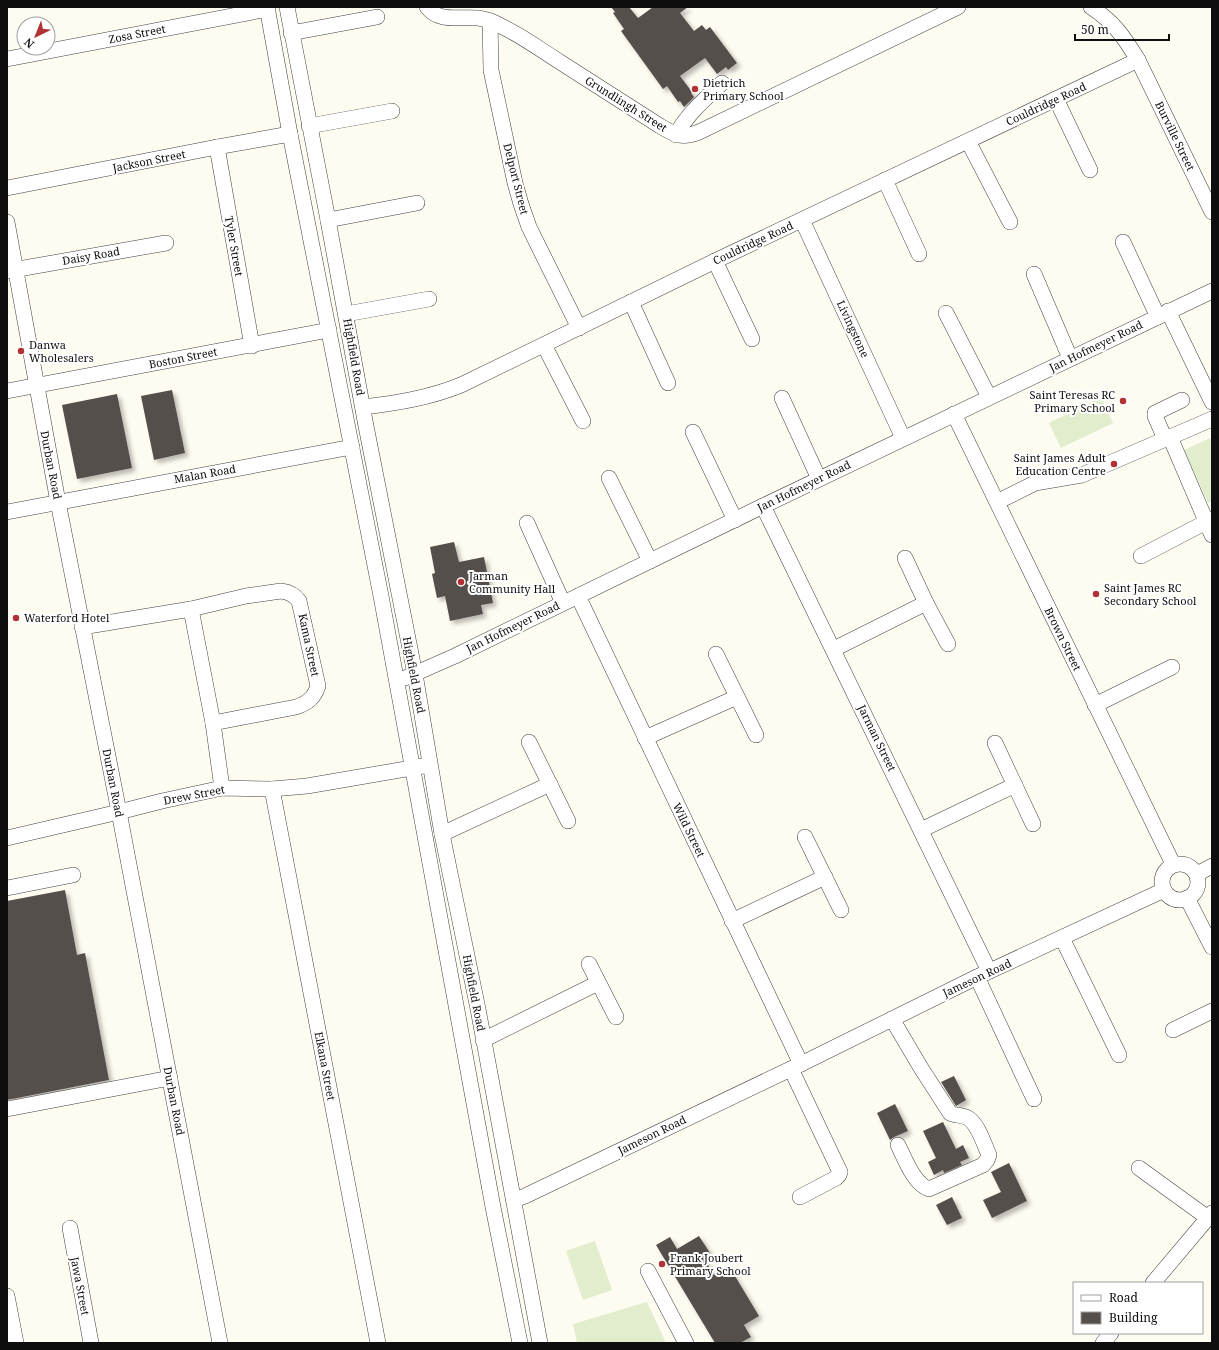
<svg xmlns="http://www.w3.org/2000/svg" width="1219" height="1350" font-family="'Noto Serif',serif">
<style>
.pitch{fill:#e1edcd}
.building{fill:#554f4b;filter:url(#shadow)}
.lines{fill:none;stroke-linecap:round;stroke-linejoin:round}
.minor-casing{stroke:#414141;stroke-width:16}
.minor{stroke:#fff;stroke-width:15}
.poi-dot{fill:#b13234;stroke:#fff;stroke-width:1.5}
.labels{text-anchor:middle;stroke-width:4;stroke-linejoin:round;paint-order:stroke}
.street-label{font-size:11px;fill:#0e0e0e;stroke:#fff}
.poi-label{font-size:11px;fill:#0e0e0e;stroke:#fff;text-anchor:start}
</style>
<defs>
<filter id="shadow"><feDropShadow dx="3.5" dy="3.5" stdDeviation="2" flood-color="#0004"/></filter>
</defs>
<rect width="100%" height="100%" fill="#fefbf0"/>
<g class="pitch">
<polygon points="1101,397 1113,423 1061,448 1049,423"/>
<polygon points="1210,438 1212,443 1212,501 1208,503 1184,450"/>
<polygon points="595,1241 612,1290 583,1300 566,1251"/>
<polygon points="647,1302 666,1343 577,1343 573,1324"/>
</g>
<g class="building">
<polygon points="611,7 629,7 638,18 653,7 688,7 680,13 694,31 702,25 706,30 710,27 737,63 728,70 726,67 717,74 705,58 680,76 692,92 691,93 694,97 684,107 680,101 678,102 667,86 663,89 621,31 624,29 613,13 615,12"/>
<polygon points="172,390 185,453 154,460 141,396"/>
<polygon points="117,394 132,468 77,479 62,405"/>
<polygon points="454,542 459,562 484,557 493,603 481,605 483,614 450,621 445,596 437,598 432,574 435,573 430,547"/>
<polygon points="65,890 77,955 85,953 109,1080 7,1100 7,901"/>
<polygon points="954,1076 966,1100 956,1106 941,1082"/>
<polygon points="895,1104 908,1131 894,1137 890,1140 877,1113"/>
<polygon points="943,1122 956,1149 963,1145 969,1158 960,1162 962,1165 944,1173 943,1170 934,1175 928,1162 936,1158 923,1131"/>
<polygon points="1009,1163 1027,1201 992,1218 983,1200 1001,1192 991,1172"/>
<polygon points="952,1197 962,1218 947,1225 936,1205"/>
<polygon points="699,1236 710,1253 703,1257 714,1275 729,1266 759,1316 744,1325 751,1337 740,1343 715,1343 656,1245 670,1237 677,1249"/>
</g>
<g class="lines">
<defs>
<g id="minor">
<polyline points="267,7 290,134 381,596 493,1207 520,1343"/>
<polyline points="287,7 328,220 366,426 415,674 442,834 478,1009 540,1343"/>
<path d="M 427,7 C 439,23 460,16 478,18 C 486,19 494,22 501,26 C 522,36 541,50 560,62 C 594,84 627,105 660,126 C 675,135 682,139 699,132 L 958,7"/>
<path d="M 1091,7 C 1114,22 1124,37 1138,60 L 1212,212"/>
<polyline points="490,21 491,70 515,183 521,204 529,227 579,328"/>
<polyline points="291,33 377,17"/>
<polyline points="7,59 268,9"/>
<polyline points="1056,99 1090,170"/>
<polyline points="309,126 392,111"/>
<path d="M 676,135 C 687,114 705,99 722,83"/>
<polyline points="968,141 1010,222"/>
<polyline points="217,147 252,346"/>
<polyline points="885,180 919,254"/>
<polyline points="7,188 217,147 290,134"/>
<polyline points="328,220 417,203"/>
<polyline points="802,220 903,438"/>
<polyline points="7,222 58,502 119,812 220,1343"/>
<polyline points="1123,242 1158,317"/>
<polyline points="715,261 752,339"/>
<polyline points="7,271 166,243"/>
<polyline points="1034,274 1070,358"/>
<polyline points="631,302 668,383"/>
<polyline points="1168,311 1212,402"/>
<polyline points="946,313 989,397"/>
<polyline points="346,314 429,299"/>
<polyline points="544,345 583,421"/>
<polyline points="7,391 329,330"/>
<polyline points="782,398 819,479"/>
<path d="M 363,407 C 397,403 429,398 461,385 L 715,261 L 1138,60"/>
<polyline points="954,414 1173,864"/>
<polyline points="693,432 735,520"/>
<polyline points="1170,437 1212,535"/>
<polyline points="1165,439 1155,416 1155,413 1182,400"/>
<polyline points="609,478 650,561"/>
<polyline points="997,502 1035,483 1082,475 1212,419"/>
<polyline points="763,506 989,971"/>
<polyline points="7,512 352,447"/>
<polyline points="527,523 563,603"/>
<polyline points="1141,556 1212,519"/>
<polyline points="905,558 926,603 948,644"/>
<polyline points="578,596 801,1064"/>
<polyline points="191,609 213,723 222,788"/>
<path d="M 82,627 L 191,609 L 246,596 L 281,591 C 289,592 295,595 299,601 L 318,686 C 314,698 308,703 296,707 L 213,723"/>
<polyline points="834,649 926,603"/>
<polyline points="716,654 756,735"/>
<polyline points="405,678 455,656 763,506 1212,291"/>
<polyline points="1095,705 1172,667"/>
<polyline points="645,738 737,697"/>
<polyline points="529,742 568,821"/>
<polyline points="995,743 1033,824"/>
<polyline points="272,789 378,1343"/>
<polyline points="921,830 1015,785"/>
<polyline points="442,834 550,784"/>
<polyline points="805,837 841,910"/>
<polyline points="7,838 119,812 162,801 222,788 272,789 307,786 423,766"/>
<circle cx="1180" cy="882" r="18"/>
<polyline points="1197,874 1212,866"/>
<polyline points="7,888 73,875"/>
<polyline points="1187,898 1212,947"/>
<polyline points="732,921 825,877"/>
<polyline points="1062,938 1119,1055"/>
<polyline points="589,964 616,1017"/>
<polyline points="977,977 1034,1099"/>
<path d="M 892,1019 L 921,1068 L 950,1113 C 956,1116 963,1115 968,1118 C 978,1124 984,1144 989,1155 L 987,1160 L 983,1165 L 929,1189 C 914,1184 905,1159 898,1145"/>
<polyline points="1173,1030 1212,1011"/>
<polyline points="483,1040 598,983"/>
<polyline points="791,1069 840,1172 839,1175 836,1178 800,1197"/>
<polyline points="7,1109 170,1078"/>
<polyline points="1139,1168 1208,1218"/>
<polyline points="514,1200 525,1196 801,1064 977,977 1164,890"/>
<polyline points="70,1228 91,1343"/>
<polyline points="648,1271 686,1343"/>
<polyline points="1153,1283 1212,1213"/>
<polyline points="7,1296 16,1343"/>
<polyline points="1103,1343 1111,1333"/>
</g>
</defs>
<use href="#minor" class="minor-casing"/>
<use href="#minor" class="minor"/>
</g>
<g class="poi-dot">
<circle cx="695" cy="89" r="4"/>
<circle cx="21" cy="351" r="4"/>
<circle cx="1123" cy="401" r="4"/>
<circle cx="1114" cy="464" r="4"/>
<circle cx="461" cy="582" r="4"/>
<circle cx="1096" cy="594" r="4"/>
<circle cx="16" cy="618" r="4"/>
<circle cx="662" cy="1264" r="4"/>
</g>
<g class="labels">
<g class="street-label">
<text transform="translate(137 34) rotate(-11)" y="4">Zosa Street</text>
<text transform="translate(626 104) rotate(32)" y="4">Grundlingh Street</text>
<text transform="translate(1046 104) rotate(-25)" y="4">Couldridge Road</text>
<text transform="translate(1175 136) rotate(64)" y="4">Burville Street</text>
<text transform="translate(149 161) rotate(-11)" y="4">Jackson Street</text>
<text transform="translate(516 179) rotate(76)" y="4">Delport Street</text>
<text transform="translate(753 243) rotate(-25)" y="4">Couldridge Road</text>
<text transform="translate(234 246) rotate(80)" y="4">Tyler Street</text>
<text transform="translate(91 256) rotate(-10)" y="4">Daisy Road</text>
<text transform="translate(853 329) rotate(65)" y="4">Livingstone</text>
<text transform="translate(1096 346) rotate(-26)" y="4">Jan Hofmeyer Road</text>
<text transform="translate(354 357) rotate(80)" y="4">Highfield Road</text>
<text transform="translate(183 358) rotate(-11)" y="4">Boston Street</text>
<text transform="translate(51 465) rotate(79)" y="4">Durban Road</text>
<text transform="translate(205 474) rotate(-10)" y="4">Malan Road</text>
<text transform="translate(804 486) rotate(-26)" y="4">Jan Hofmeyer Road</text>
<text transform="translate(513 627) rotate(-26)" y="4">Jan Hofmeyer Road</text>
<text transform="translate(1063 639) rotate(64)" y="4">Brown Street</text>
<text transform="translate(309 645) rotate(78)" y="4">Kama Street</text>
<text transform="translate(414 675) rotate(79)" y="4">Highfield Road</text>
<text transform="translate(877 738) rotate(64)" y="4">Jarman Street</text>
<text transform="translate(113 783) rotate(79)" y="4">Durban Road</text>
<text transform="translate(194 795) rotate(-11)" y="4">Drew Street</text>
<text transform="translate(689 830) rotate(64)" y="4">Wild Street</text>
<text transform="translate(977 978) rotate(-25)" y="4">Jameson Road</text>
<text transform="translate(474 993) rotate(79)" y="4">Highfield Road</text>
<text transform="translate(325 1066) rotate(79)" y="4">Elkana Street</text>
<text transform="translate(174 1101) rotate(79)" y="4">Durban Road</text>
<text transform="translate(652 1135) rotate(-26)" y="4">Jameson Road</text>
<text transform="translate(80 1286) rotate(79)" y="4">Jawa Street</text>
</g>
<g class="poi-label">
<text x="703" y="87">Dietrich<tspan x="703" dy="13">Primary School</tspan></text>
<text x="29" y="349">Danwa<tspan x="29" dy="13">Wholesalers</tspan></text>
<text x="1115" y="399" text-anchor="end">Saint Teresas RC<tspan x="1115" dy="13">Primary School</tspan></text>
<text x="1106" y="462" text-anchor="end">Saint James Adult<tspan x="1106" dy="13">Education Centre</tspan></text>
<text x="469" y="580">Jarman<tspan x="469" dy="13">Community Hall</tspan></text>
<text x="1104" y="592">Saint James RC<tspan x="1104" dy="13">Secondary School</tspan></text>
<text x="24" y="622">Waterford Hotel</text>
<text x="670" y="1262">Frank Joubert<tspan x="670" dy="13">Primary School</tspan></text>
</g>
</g>
<rect width="1219" height="1350" fill="none" stroke="#0e0e0e" stroke-width="16"/>
<rect x="1073" y="1282" width="130" height="52" fill="#ffffff" stroke="#9f9f9f"/>
<rect x="1081" y="1295" width="20" height="6" fill="#ffffff" stroke="#9f9f9f"/>
<text x="1109" y="1302" font-size="12" fill="#0e0e0e">Road</text>
<rect x="1081" y="1312" width="20" height="12" fill="#554f4b" stroke="#9f9f9f"/>
<text x="1109" y="1322" font-size="12" fill="#0e0e0e">Building</text>
<g transform="translate(36 36) rotate(223)"><circle r="19" fill="#ffffff" stroke="#9f9f9f"/>
<path d="M0-3L7 15L0 10L-7 15Z" fill="#b13234"/>
<text y="-6" font-size="11" font-weight="bold" text-anchor="middle" fill="#0e0e0e">N</text>
</g>
<path d="M1075 34v6h94v-6" fill="none" stroke="#0e0e0e" stroke-width="2"/>
<text x="1081" y="34" font-size="12" fill="#0e0e0e" stroke="#ffffff" stroke-width="3" paint-order="stroke">50 m</text>
</svg>
